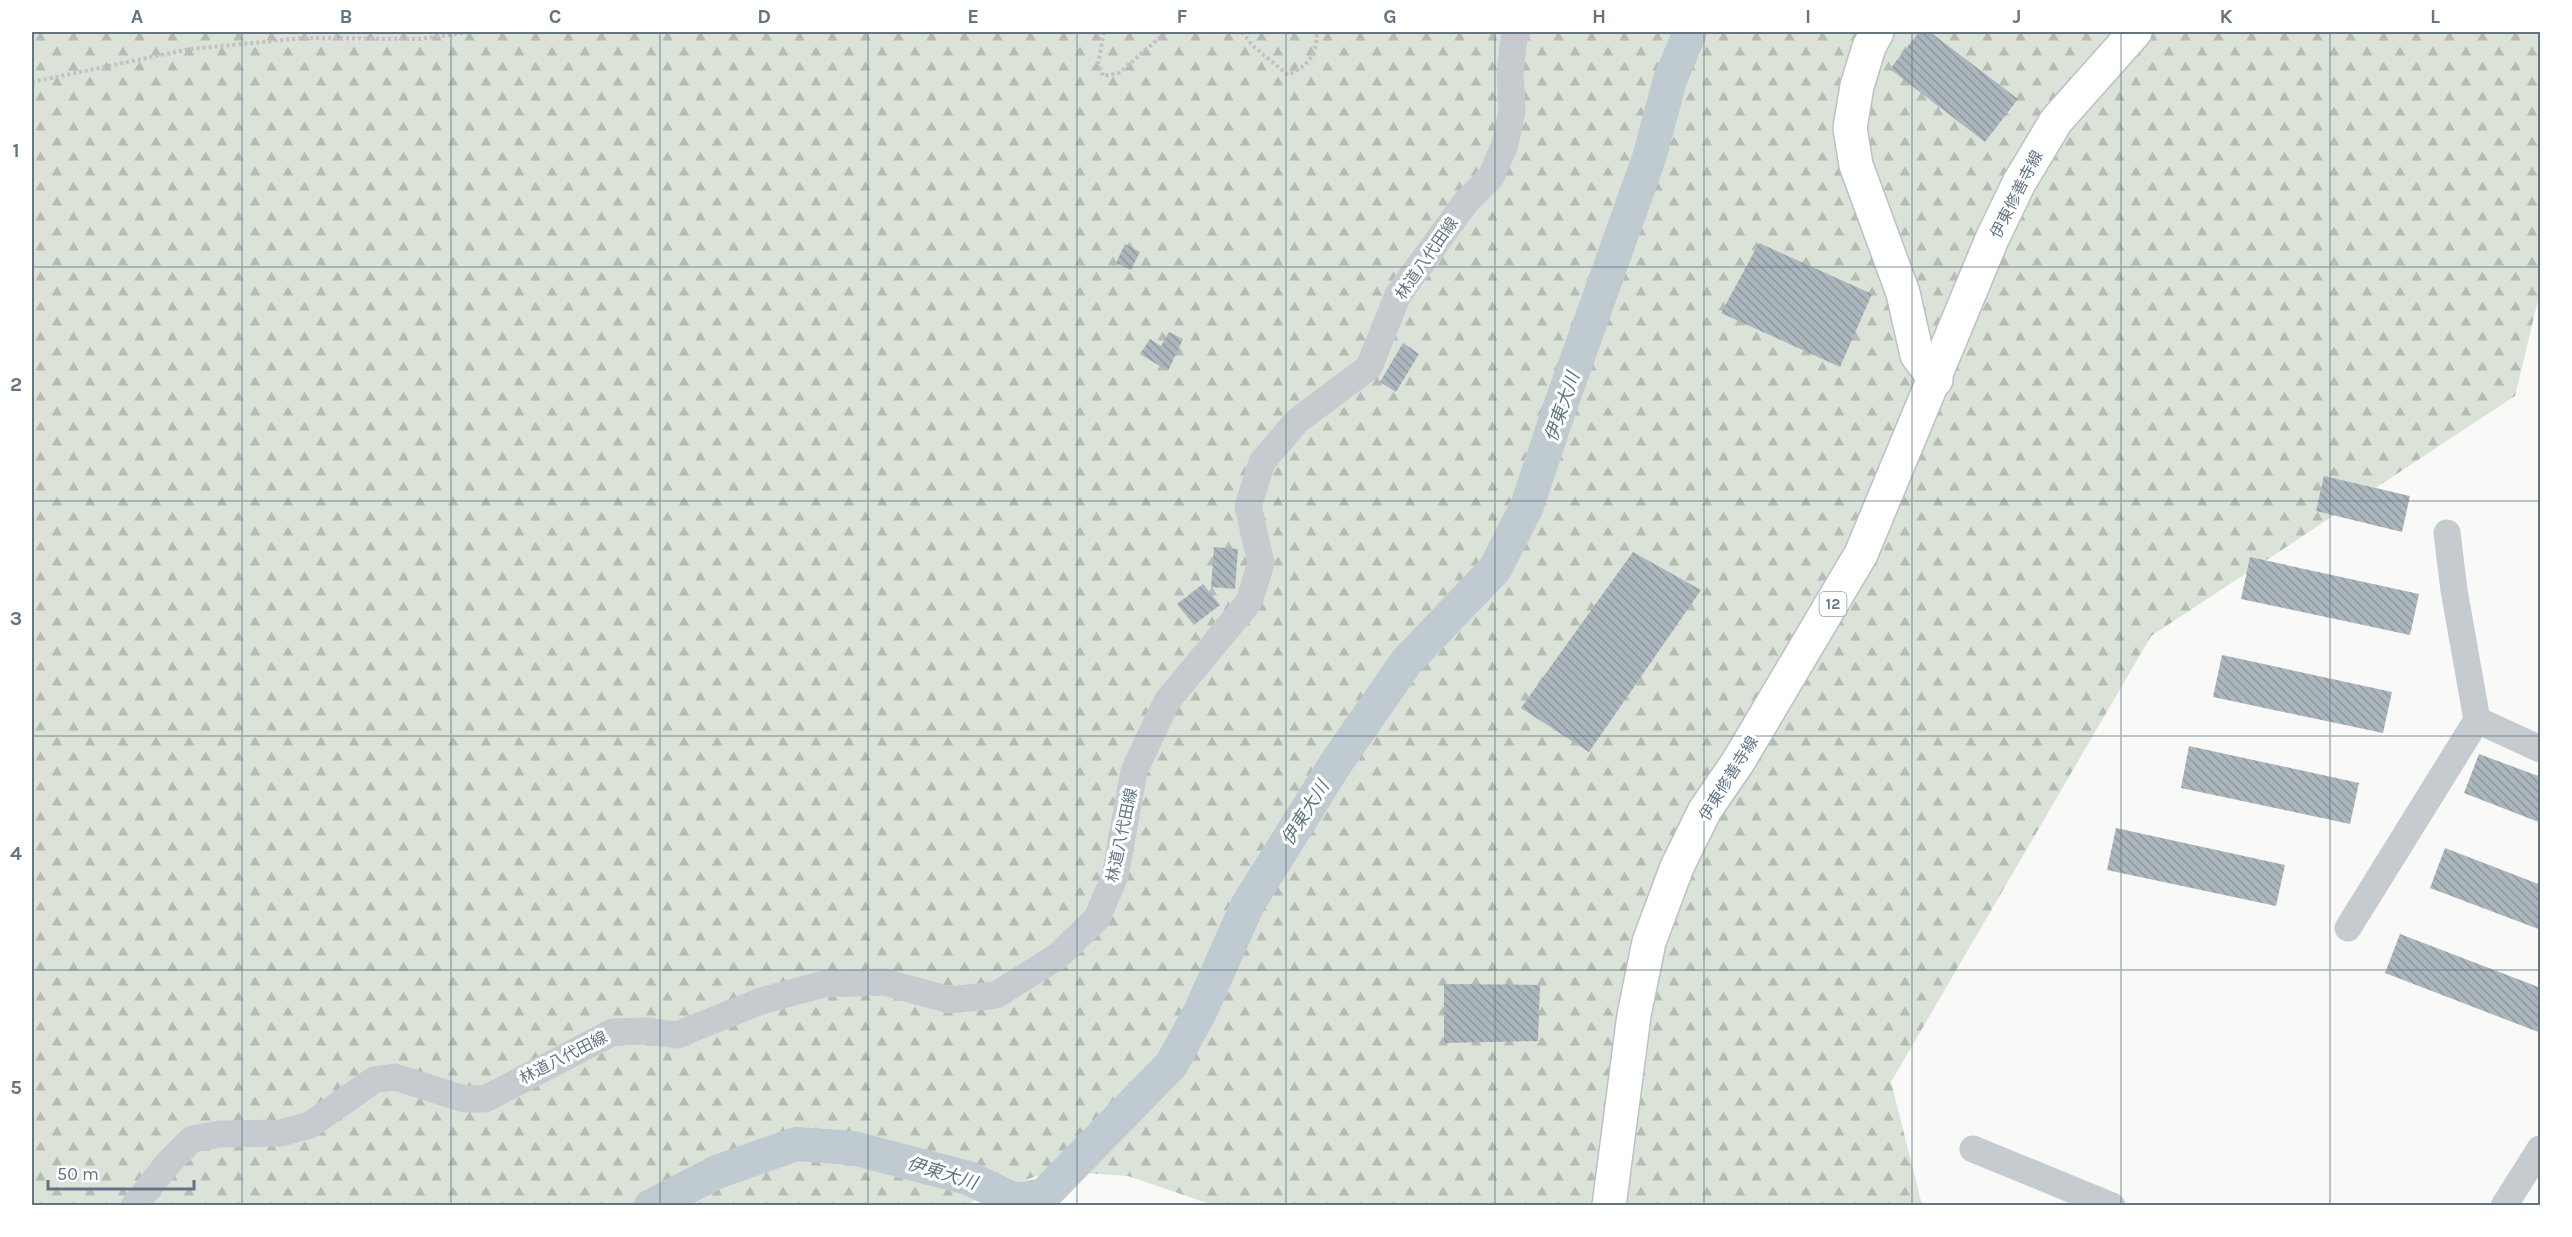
<svg xmlns="http://www.w3.org/2000/svg" width="2572" height="1237" font-family="Karla,'Noto Sans JP',sans-serif">
<style>
.forest{fill:url(#forest-firs)}
.lines{fill:none;stroke-linecap:round;stroke-linejoin:round}
.river{stroke:#bfcbd0;stroke-width:34}
.building{fill:url(#building-back-hatch)}
.major-casing{stroke:#bcc0c4;stroke-width:36}
.path{stroke:#c0c3c5;stroke-width:4;stroke-dasharray:3 3;stroke-linecap:butt}
.minor{stroke:#c6cbcf;stroke-width:27}
.major{stroke:#fff;stroke-width:33}
.grid{fill:none;stroke:#617585;stroke-width:1.5;stroke-opacity:0.55}
.labels{text-anchor:middle;stroke-width:6;stroke-linejoin:round;paint-order:stroke}
.shield{fill:#fff;stroke:#909eaa;stroke-width:1.5}
.shield-label{font-size:15px;font-weight:bold;fill:#617585}
.street-label{font-size:16px;fill:#617585;stroke:#fff}
.water-label{font-size:18px;font-style:italic;fill:#5c757e;stroke:#fff}
.neatline{fill:none;stroke:#617585;stroke-width:2}
.grid-label{font-size:20px;text-anchor:middle;font-weight:bold;fill:#617585}
</style>
<defs>
<pattern id="forest-firs" width="22" height="20" patternUnits="userSpaceOnUse" patternTransform="scale(1.5)"><rect width="22" height="20" fill="#dbe2d7"/><path d="M5 1l3.5 6h-7zM16 11l3.5 6h-7z" fill="#b5bcb4"/></pattern>
<pattern id="building-back-hatch" width="6" height="6" patternUnits="userSpaceOnUse" patternTransform="scale(1.5)"><rect width="6" height="6" fill="#acb6bd"/><path d="M-1 5l2 2M0 0l6 6M5-1l2 2" fill="none" stroke="#8f999f"/></pattern>
</defs>
<rect width="100%" height="100%" fill="#f9f9f7"/>
<polygon class="forest" points="32,32 2540,32 2540,292 2515,396 2151,636 1891,1082 1922,1205 1216,1206 1128,1176 1052,1171 985,1194 965,1206 32,1205"/>
<g class="lines">
<polyline class="river" points="651,1206 717,1172 796,1144 853,1148 968,1178 1015,1200 1044,1195 1171,1065 1200,1012 1248,904 1336,763 1407,661 1495,569 1527,506 1559,410 1649,158 1670,80 1690,32"/>
</g>
<g class="building">
<polygon points="1919,32 1930,32 2018,99 1985,142 1890,69"/>
<polygon points="1759,243 1872,294 1840,367 1721,313"/>
<polygon points="1125,244 1140,252 1131,270 1116,263"/>
<polygon points="1169,332 1183,339 1168,371 1140,354 1150,339 1161,346"/>
<polygon points="1403,343 1419,354 1396,392 1380,382"/>
<polygon points="2324,476 2410,496 2402,532 2316,511"/>
<polygon points="1214,547 1238,549 1235,589 1211,587"/>
<polygon points="1633,552 1701,590 1589,752 1521,708"/>
<polygon points="2250,557 2419,594 2410,635 2241,599"/>
<polygon points="1203,584 1220,605 1194,625 1177,604"/>
<polygon points="2222,655 2392,692 2383,733 2213,697"/>
<polygon points="2189,746 2359,783 2350,824 2181,788"/>
<polygon points="2479,754 2541,777 2541,823 2464,793"/>
<polygon points="2116,828 2285,865 2276,906 2107,870"/>
<polygon points="2445,848 2541,885 2541,930 2430,888"/>
<polygon points="2400,934 2541,988 2541,1033 2385,973"/>
<polygon points="1444,984 1540,985 1538,1041 1444,1043"/>
</g>
<g class="lines">
<defs>
<g id="major">
<polyline points="1877,32 1869,47 1857,86 1850,128 1856,165 1903,293 1917,355 1936,380"/>
<polyline points="1609,1206 1634,1015 1649,942 1677,867 1705,810 1738,762 1861,554 1992,239 2019,183 2056,121 2135,32"/>
</g>
</defs>
<use href="#major" class="major-casing"/>
<g class="path">
<polyline points="1104,32 1098,64 1103,76 1119,73 1166,32"/>
<path d="M 1242,32 L 1253,46 L 1288,75 C 1310,64 1316,56 1317,32"/>
<polyline points="32,82 190,49 304,38 419,39 471,32"/>
</g>
<g class="minor">
<polyline points="2477,720 2540,749"/>
<polyline points="2348,928 2477,720 2454,590 2447,533"/>
<polyline points="1973,1149 2112,1206"/>
<polyline points="134,1206 170,1161 192,1139 220,1134 281,1133 310,1125 374,1080 395,1077 464,1099 485,1099 613,1032 648,1031 677,1035 761,1001 824,984 884,982 950,1000 996,995 1058,956 1097,918 1115,876 1134,771 1167,701 1249,602 1261,563 1248,506 1262,462 1297,421 1369,367 1398,295 1466,202 1491,177 1505,144 1512,111 1510,72 1514,37 1517,32"/>
<polyline points="2504,1206 2540,1149"/>
</g>
<use href="#major" class="major"/>
</g>
<path class="grid" d="M 242,32 L 242,1206M 451,32 L 451,1206M 660,32 L 660,1206M 868,32 L 868,1206M 1077,32 L 1077,1206M 1286,32 L 1286,1206M 1495,32 L 1495,1206M 1704,32 L 1704,1206M 1912,32 L 1912,1206M 2121,32 L 2121,1206M 2330,32 L 2330,1206M 32,267 L 2540,267M 32,501 L 2540,501M 32,736 L 2540,736M 32,970 L 2540,970"/>
<g class="labels">
<rect class="shield" x="1819.5" y="592" width="27" height="24" rx="4.5"/>
<g class="shield-label">
<text x="1833" y="609">12</text>
</g>
<g class="street-label">
<text transform="translate(2016 194) rotate(-63)" y="6">伊東修善寺線</text>
<text transform="translate(1426 258) rotate(-55)" y="6">林道八代田線</text>
<text transform="translate(1728 778) rotate(-58)" y="6">伊東修善寺線</text>
<text transform="translate(1121 835) rotate(-78)" y="6">林道八代田線</text>
<text transform="translate(563 1057) rotate(-27)" y="6">林道八代田線</text>
</g>
<g class="water-label">
<text transform="translate(1562 407) rotate(-71)" y="6">伊東大川</text>
<text transform="translate(1305 813) rotate(-58)" y="6">伊東大川</text>
<text transform="translate(942 1173) rotate(17)" y="6">伊東大川</text>
</g>
</g>
<rect width="2572" height="1237" fill="none" stroke="#ffffff" stroke-width="66"/>
<path d="M48 1180v9h146v-9" fill="none" stroke="#617585" stroke-width="3"/>
<text x="57" y="1180" font-size="18" fill="#617585" stroke="#ffffff" stroke-width="4.5" paint-order="stroke">50 m</text>
<rect x="33" y="33" width="2506" height="1171" class="neatline"/>
<g class="grid-label">
<text x="137" y="23">A</text>
<text x="346" y="23">B</text>
<text x="555" y="23">C</text>
<text x="764" y="23">D</text>
<text x="973" y="23">E</text>
<text x="1182" y="23">F</text>
<text x="1390" y="23">G</text>
<text x="1599" y="23">H</text>
<text x="1808" y="23">I</text>
<text x="2017" y="23">J</text>
<text x="2226" y="23">K</text>
<text x="2435" y="23">L</text>
<text x="16" y="157">1</text>
<text x="16" y="391">2</text>
<text x="16" y="625">3</text>
<text x="16" y="860">4</text>
<text x="16" y="1094">5</text>
</g>
</svg>
